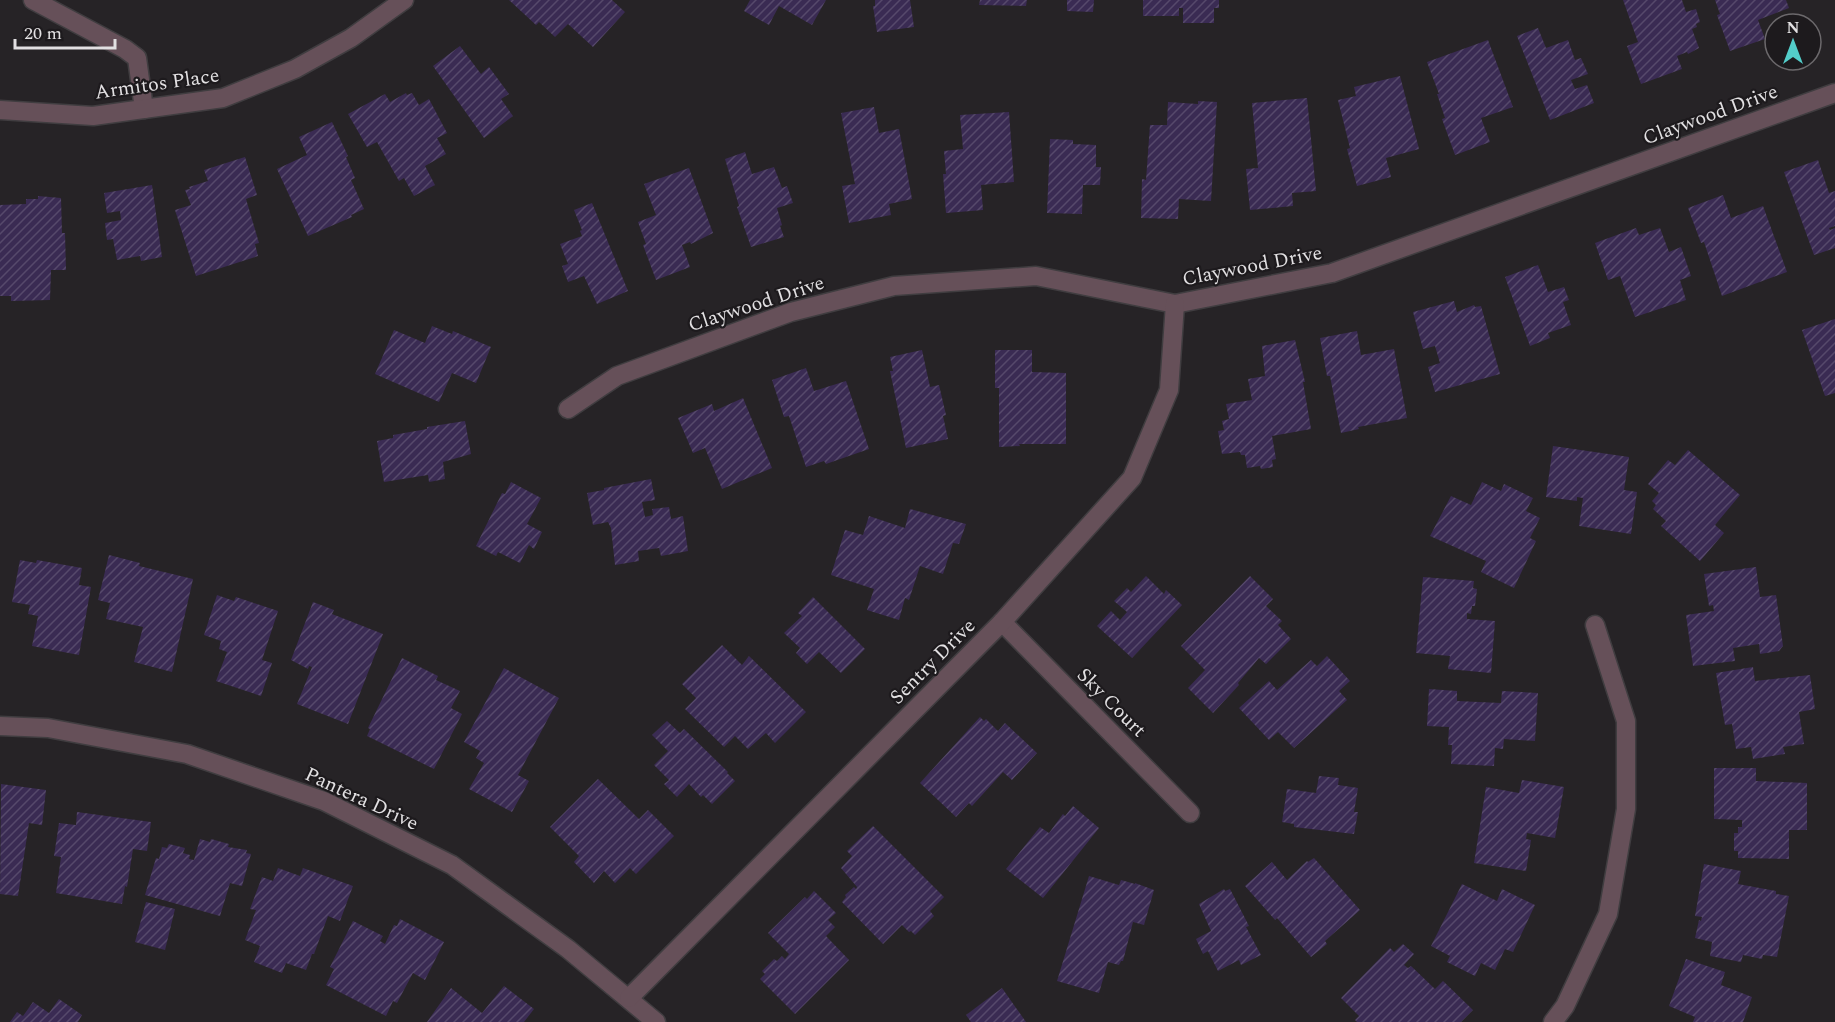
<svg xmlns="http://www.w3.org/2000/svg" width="1835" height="1022" font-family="Spectral,serif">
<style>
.building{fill:url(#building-hatch)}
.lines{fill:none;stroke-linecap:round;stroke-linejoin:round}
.minor-casing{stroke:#403d40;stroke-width:21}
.minor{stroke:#665059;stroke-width:18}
.labels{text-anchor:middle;stroke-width:4.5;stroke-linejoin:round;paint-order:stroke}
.street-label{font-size:20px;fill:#e2e0e2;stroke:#1d1a1d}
</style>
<defs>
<pattern id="building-hatch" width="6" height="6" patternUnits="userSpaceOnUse" patternTransform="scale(1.5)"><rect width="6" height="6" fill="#3a2b53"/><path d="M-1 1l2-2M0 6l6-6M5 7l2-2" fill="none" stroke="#56496b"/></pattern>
</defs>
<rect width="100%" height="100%" fill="#262326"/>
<g class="building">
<polygon points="509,0 612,0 625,12 593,47 568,24 555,37 539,22 536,25"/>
<polygon points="750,0 826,0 812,25 779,6 769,25 744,11"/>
<polygon points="875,0 910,0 914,27 877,32 873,6 875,6"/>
<polygon points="980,0 1027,0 1026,6 979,5"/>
<polygon points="1067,0 1094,0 1093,12 1067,11"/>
<polygon points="1143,0 1219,0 1219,8 1214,8 1214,23 1183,23 1183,8 1179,8 1179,16 1143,16"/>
<polygon points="1623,0 1682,0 1686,12 1696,9 1700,22 1696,24 1697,27 1692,29 1699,48 1688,54 1687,52 1677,56 1682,69 1641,84 1627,46 1638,42"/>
<polygon points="1715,0 1786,0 1789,8 1758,20 1765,39 1730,51 1717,15 1720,14"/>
<polygon points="1538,28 1546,48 1568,40 1575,60 1581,58 1588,74 1571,80 1575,89 1587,85 1594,103 1550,120 1517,36"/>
<polygon points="1488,40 1513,107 1481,118 1490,142 1455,155 1442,119 1445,118 1437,94 1439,94 1427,62"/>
<polygon points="460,46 481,74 489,67 509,94 501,99 513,116 484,138 433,66"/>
<polygon points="1400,76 1419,149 1386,158 1391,177 1357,186 1347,149 1350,148 1338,100 1356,96 1354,87"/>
<polygon points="406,93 407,95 412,93 419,105 429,99 447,133 437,138 446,154 425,166 435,185 414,196 404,178 399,181 377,142 367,147 348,114 385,94 390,102"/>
<polygon points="1307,98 1316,191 1292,193 1293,206 1250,210 1246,169 1258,168 1252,103"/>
<polygon points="1198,101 1217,102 1211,201 1179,199 1178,219 1141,218 1142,179 1146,180 1150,125 1167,125 1168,102 1198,104"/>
<polygon points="874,107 879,133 899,129 912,199 889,204 891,215 849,223 842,186 855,184 841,113"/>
<polygon points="1009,112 1014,182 981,185 983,210 946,213 943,174 946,174 944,151 963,149 960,115"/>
<polygon points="332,122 348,156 346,157 355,178 351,180 364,209 351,215 352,217 308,236 277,169 307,155 299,137"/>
<polygon points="1050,139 1073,140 1073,144 1096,145 1096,167 1101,167 1100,185 1083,185 1082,214 1047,213"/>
<polygon points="745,152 752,174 774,167 782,188 787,186 793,203 777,208 782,225 780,226 784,237 751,247 737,207 739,206 725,159"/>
<polygon points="245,157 257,195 246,199 259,243 255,244 258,256 196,276 175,210 191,205 185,190 190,189 189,187 208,181 204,170"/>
<polygon points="1818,160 1829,193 1835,191 1835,226 1829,228 1830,230 1835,228 1835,248 1814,255 1784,172"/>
<polygon points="689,168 713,233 691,244 690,242 682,245 690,267 656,280 643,245 646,244 638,222 656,215 644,184"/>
<polygon points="152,185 162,257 141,261 140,256 117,260 113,239 107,240 105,223 121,220 120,211 107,213 104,193"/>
<polygon points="1723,195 1731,218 1763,206 1787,272 1722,296 1704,242 1701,243 1688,208"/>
<polygon points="38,196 61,198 62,233 65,233 66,270 51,270 50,300 11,301 11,296 0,296 0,205 26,204 26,199 38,199"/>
<polygon points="592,203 628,291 597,304 584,276 568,282 562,266 568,264 560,244 582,236 580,231 582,230 574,210"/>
<polygon points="1636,228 1639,235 1660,228 1669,252 1681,247 1691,276 1680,280 1686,300 1635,317 1620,276 1608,280 1595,243"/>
<polygon points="1538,265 1548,292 1564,287 1569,300 1563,302 1571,325 1548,333 1550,338 1530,346 1505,277"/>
<polygon points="1454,301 1457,312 1474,305 1475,307 1481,306 1500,374 1435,392 1428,367 1440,363 1435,346 1423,349 1413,312"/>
<polygon points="1835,319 1835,393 1825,396 1802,330"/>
<polygon points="432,326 452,334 453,331 491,347 476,383 452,373 439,402 375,374 394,330 425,343"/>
<polygon points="1357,331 1361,355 1394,349 1407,418 1358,427 1359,429 1341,433 1330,376 1327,376 1320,338"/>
<polygon points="1295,340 1305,382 1303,382 1311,429 1272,436 1276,459 1272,460 1273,467 1261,469 1260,466 1247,468 1245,455 1241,455 1240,452 1222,454 1218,431 1224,430 1222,421 1229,419 1226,404 1252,400 1248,379 1265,376 1262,346"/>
<polygon points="922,350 930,387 939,385 946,415 943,416 948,439 906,448 890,371 893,371 890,357"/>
<polygon points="995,350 1032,350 1032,372 1066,373 1066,444 1019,444 1020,446 999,447 999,388 995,388"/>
<polygon points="806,368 814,391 846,381 869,449 826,464 824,461 806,467 789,416 784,417 772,380"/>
<polygon points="743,398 772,468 722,489 705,448 693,453 678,418 712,404 714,411"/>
<polygon points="465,421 471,454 443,462 445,479 429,482 428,475 384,482 377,441 393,438 393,435 427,429 427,427"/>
<polygon points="1553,446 1629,457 1624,490 1637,492 1631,534 1579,526 1583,498 1577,497 1577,501 1546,497"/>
<polygon points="1688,450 1740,495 1715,525 1724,533 1700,561 1661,526 1666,521 1653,509 1656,505 1652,501 1659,493 1648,484 1668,460 1675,465"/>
<polygon points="651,479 655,500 642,502 645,517 653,515 652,509 669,507 671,519 683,516 688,551 661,556 659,548 638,551 639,561 615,565 611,528 608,522 593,525 587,493 604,490 604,488"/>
<polygon points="511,482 541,498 527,524 542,532 534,549 529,545 520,563 498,552 496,556 476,546 502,493 505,494"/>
<polygon points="1482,482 1501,491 1504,484 1533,498 1526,511 1540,518 1530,538 1536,541 1514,588 1481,572 1486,561 1430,536 1451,496 1471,505"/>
<polygon points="910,509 966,524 959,544 953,543 943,574 920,566 909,600 905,598 899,620 867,610 874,589 831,575 845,530 863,535 869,516 905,528"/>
<polygon points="109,555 140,563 139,566 193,579 172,672 134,662 143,627 106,619 110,603 98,600"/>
<polygon points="20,560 36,563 37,560 82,568 79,585 91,587 79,655 32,646 38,616 28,614 30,605 12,602"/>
<polygon points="1756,567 1760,597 1776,595 1783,646 1779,651 1760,654 1759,644 1733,648 1735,661 1693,666 1686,615 1714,611 1713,605 1709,606 1704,574"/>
<polygon points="1146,576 1164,594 1166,590 1182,605 1132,658 1097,626 1111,611 1120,620 1127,612 1114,601 1127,588 1131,592"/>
<polygon points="1250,576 1273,599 1266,606 1282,621 1278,625 1291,639 1266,664 1259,658 1238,683 1239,685 1213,713 1188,688 1205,670 1181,646"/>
<polygon points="1423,577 1474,581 1473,588 1477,589 1475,606 1472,606 1471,614 1467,613 1467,619 1495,621 1491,673 1448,669 1450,656 1416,653"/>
<polygon points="217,595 234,601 236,597 278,611 262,660 272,663 261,696 216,681 227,652 219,649 221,641 204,635"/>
<polygon points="813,597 865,649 841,673 819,652 807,664 796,653 800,648 784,633 802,616 798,613"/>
<polygon points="313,602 334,610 332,614 383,634 348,724 297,704 312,667 309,666 308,669 291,660"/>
<polygon points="722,645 742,665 749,656 806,712 775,743 766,733 748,749 735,736 724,747 685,709 696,698 682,684"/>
<polygon points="1327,656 1350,681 1339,691 1347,700 1294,748 1278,732 1269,740 1239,708 1269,681 1277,690 1311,660 1317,666"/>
<polygon points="402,658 438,676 436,680 460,691 451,708 462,714 434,769 367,736 370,729 368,728"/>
<polygon points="1753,667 1755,681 1810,675 1815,709 1799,712 1804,744 1783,747 1785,754 1753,759 1751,747 1736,749 1732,724 1725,725 1716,673"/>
<polygon points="504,668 559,698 518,775 529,781 512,812 469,789 484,763 476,758 480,751 464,742"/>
<polygon points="1429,689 1457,691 1457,701 1501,703 1502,691 1538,693 1535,741 1504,739 1503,749 1495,748 1494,766 1451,764 1452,745 1448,745 1449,727 1427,726"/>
<polygon points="980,717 984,721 986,719 998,731 1005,723 1037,753 1012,780 1003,772 972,806 969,803 956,817 920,783"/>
<polygon points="667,721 680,733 684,729 728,772 727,773 735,781 712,804 703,795 701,797 689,784 677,797 664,784 669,780 654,765 668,751 652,735"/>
<polygon points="1714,768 1756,768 1756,781 1807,783 1807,830 1789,830 1789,859 1738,858 1738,851 1734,851 1734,833 1738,833 1738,827 1742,827 1742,820 1714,819"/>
<polygon points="1319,776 1339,778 1338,785 1358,788 1354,812 1358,812 1354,834 1294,827 1294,824 1282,822 1287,789 1316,793"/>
<polygon points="598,779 639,819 648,810 674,836 636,874 630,868 615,883 604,871 594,883 574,862 579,856 550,827"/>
<polygon points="1522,780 1564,787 1555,838 1527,833 1526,839 1531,840 1526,871 1474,863 1486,787 1519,793"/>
<polygon points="1,784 46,790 42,825 29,823 18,896 0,894"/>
<polygon points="1073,806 1099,828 1043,898 1006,869 1040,827 1049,833 1063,814 1065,816"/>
<polygon points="77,812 151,822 147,851 133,849 127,887 125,886 122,904 56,893 61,857 54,856 59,823 76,825"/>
<polygon points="873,826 944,897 930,911 934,916 915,935 911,931 909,932 902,925 883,944 842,902 846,897 845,895 854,887 856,889 857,887 841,868 852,856 847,851"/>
<polygon points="200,839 210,842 211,839 229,844 228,847 247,850 246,853 251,854 242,886 230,883 220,916 145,895 156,858 159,859 162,847 167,848 169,844 185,848 183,853 190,855 189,859 194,860"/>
<polygon points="1314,858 1360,910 1325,941 1327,944 1311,957 1277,918 1275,920 1245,886 1272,862 1287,880 1307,861 1308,862"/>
<polygon points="1704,864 1741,871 1738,884 1776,891 1776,894 1789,896 1777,957 1763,955 1762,959 1743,955 1741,962 1710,956 1712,942 1695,938 1699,920 1701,921 1702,917 1695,916"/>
<polygon points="278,868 300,876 303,868 353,886 340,921 328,916 314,954 312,954 306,970 286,963 282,973 254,962 260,946 245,940 256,910 250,909 262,877 273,881"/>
<polygon points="1089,876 1119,885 1121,880 1135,884 1135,883 1154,890 1144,925 1133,922 1123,961 1121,961 1119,965 1108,962 1099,993 1057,981"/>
<polygon points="1462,884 1497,901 1502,889 1535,905 1513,952 1505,949 1495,970 1481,963 1475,976 1447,962 1450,956 1431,946"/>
<polygon points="1224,889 1225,891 1230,889 1249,926 1246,927 1261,955 1241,965 1239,960 1218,971 1208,951 1203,954 1196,939 1211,931 1199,904"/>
<polygon points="814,891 836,913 828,920 835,927 826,936 849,960 795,1014 760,979 765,974 762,971 774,959 777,961 782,956 785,959 789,954 768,933 805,897 807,899"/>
<polygon points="146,902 175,909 165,950 135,942"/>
<polygon points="400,919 444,942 425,980 413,973 397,1003 393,1001 386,1016 326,985 334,969 330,967 353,921 383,936 380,941 385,944 394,925 397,926"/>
<polygon points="1403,944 1414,954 1404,965 1408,968 1411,966 1435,989 1443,981 1473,1010 1461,1022 1357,1022 1355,1020 1359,1016 1341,998 1390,948 1394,952"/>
<polygon points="1686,959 1725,972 1721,985 1752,997 1743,1022 1693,1022 1695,1017 1669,1006"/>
<polygon points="504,986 534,1009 524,1022 427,1022 451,988 482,1013"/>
<polygon points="1002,988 1026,1022 971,1022 966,1015"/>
<polygon points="59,999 82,1015 78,1022 10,1022 17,1012 23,1016 33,1002 49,1013"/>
</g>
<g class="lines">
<defs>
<g id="minor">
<polyline points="33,0 125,49 137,58 144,109"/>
<polyline points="0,110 93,116 223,98 295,69 351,38 404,0"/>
<polyline points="568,409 617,376 791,312 894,286 1036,276 1175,304 1332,273 1835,93"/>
<polyline points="1002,622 1190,813"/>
<polyline points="0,726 48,728 187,754 324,801 452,865 568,949 656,1022"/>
<polyline points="629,998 1002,622 1132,478 1169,390 1175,304"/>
<polyline points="1553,1022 1565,1006 1608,914 1626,809 1626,721 1595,625"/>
</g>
</defs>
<use href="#minor" class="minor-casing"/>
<use href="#minor" class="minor"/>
</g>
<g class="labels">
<g class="street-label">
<text transform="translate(157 83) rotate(-8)" y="7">Armitos Place</text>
<text transform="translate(1710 114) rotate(-20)" y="7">Claywood Drive</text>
<text transform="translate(1252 265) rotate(-11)" y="7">Claywood Drive</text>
<text transform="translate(756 303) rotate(-18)" y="7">Claywood Drive</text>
<text transform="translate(932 661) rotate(-45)" y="7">Sentry Drive</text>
<text transform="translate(1112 702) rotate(45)" y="7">Sky Court</text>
<text transform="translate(362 798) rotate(25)" y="7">Pantera Drive</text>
</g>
</g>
<g transform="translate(1793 42)"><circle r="28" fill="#1d1a1d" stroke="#6c696c" stroke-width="1.5"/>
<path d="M0-4.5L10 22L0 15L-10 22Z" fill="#53cdca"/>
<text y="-9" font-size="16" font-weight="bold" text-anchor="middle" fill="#e2e0e2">N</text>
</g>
<path d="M15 39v9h100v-9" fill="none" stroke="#e2e0e2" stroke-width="3"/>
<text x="24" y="39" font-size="18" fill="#e2e0e2" stroke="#1d1a1d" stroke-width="4.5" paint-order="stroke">20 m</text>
</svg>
